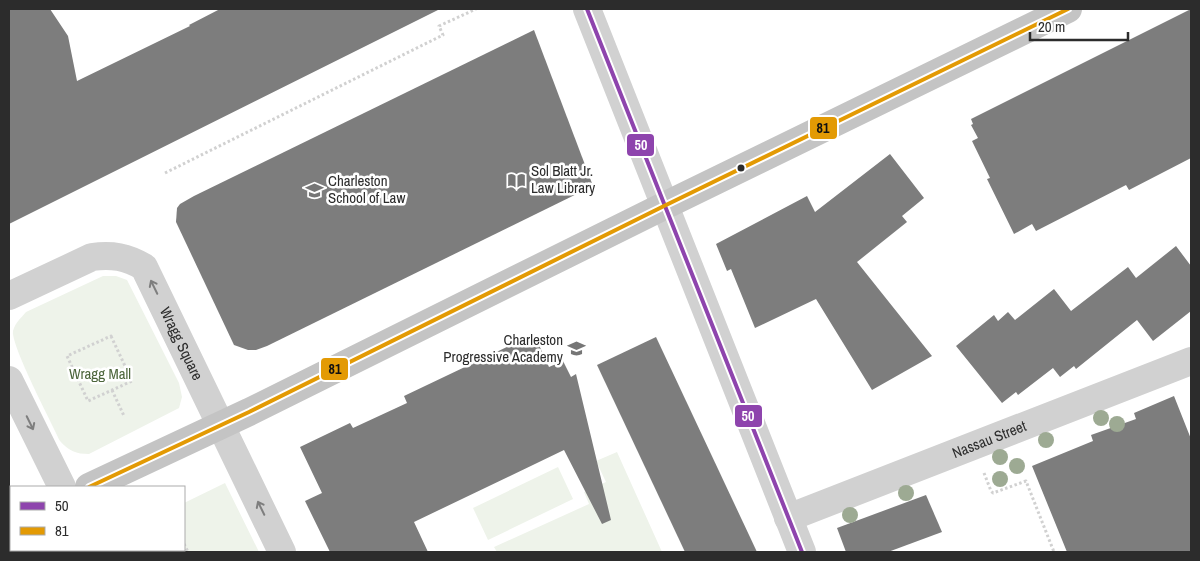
<svg xmlns="http://www.w3.org/2000/svg" width="1200" height="561" font-family="'Archivo Narrow',sans-serif">
<style>
.green{fill:#eef3ea}
.building{fill:#7d7d7d}
.lines{fill:none;stroke-linecap:round;stroke-linejoin:round}
.path{stroke:#d1d1d1;stroke-width:3;stroke-dasharray:2.5 2.5;stroke-linecap:butt}
.minor{stroke:#d1d1d1;stroke-width:28}
.primary{stroke:#c4c4c4;stroke-width:28}
.bus-1-casing{stroke:#fff;stroke-width:8}
.bus-2-casing{stroke:#fff;stroke-width:8}
.bus-1{stroke:#8e44ad;stroke-width:4}
.bus-2{stroke:#e39a04;stroke-width:4}
.tree{fill:#9daa93}
.oneway{stroke:#7e7e7e}
.bus-dot{fill:#2c2c2c;stroke:#fff;stroke-width:2}
.labels{text-anchor:middle;stroke-width:5;stroke-linejoin:round;paint-order:stroke}
.poi-label{font-size:15px;fill:#2c2c2c;stroke:#fff;text-anchor:start}
.street-label{font-size:15px;fill:#2c2c2c;stroke:#fff}
.park-label{font-size:15px;fill:#4c653b;stroke:#fff}
.line-badge{stroke:#fff;stroke-width:2}
.badge-label{font-size:14px;text-anchor:middle;font-weight:bold;fill:#fff}
.pale-badge-label{font-size:14px;text-anchor:middle;font-weight:bold;fill:#111}
</style>
<rect width="100%" height="100%" fill="#fff"/>
<g class="green">
<path d="M 103,276 L 116,276 L 127,280 L 179,383 L 182,397 L 179,408 L 89,454 C 76,454 69,451 60,441 C 52,423 11,346 13,331 C 15,323 21,318 26,312 Z"/>
<polygon points="617,452 662,552 497,552 494,547 589,504 584,492 606,482 596,461"/>
<polygon points="558,467 573,499 488,540 473,508"/>
<polygon points="225,483 259,552 113,552 111,550 184,550 184,503"/>
</g>
<g class="building">
<polygon points="9,9 50,9 68,36 77,81 190,26 189,25 220,9 440,9 9,224"/>
<polygon points="1191,9 1191,158 1129,190 1126,185 1036,231 1032,224 1014,234 987,179 990,178 972,141 978,138 971,125 973,124 971,119"/>
<polygon points="534,30 593,186 267,346 256,350 248,350 234,345 176,222 177,208 180,204 194,196"/>
<polygon points="890,154 924,198 902,216 907,222 857,262 932,356 872,390 816,299 755,328 731,269 727,271 716,244 807,196 815,212"/>
<polygon points="1176,246 1191,266 1191,311 1153,341 1137,320 1076,369 1074,366 1060,377 1053,368 1018,395 1016,392 1002,403 956,346 994,315 998,321 1008,312 1015,320 1054,289 1071,311 1128,267 1136,278"/>
<polygon points="534,334 549,367 563,361 571,377 576,374 611,520 602,524 564,450 414,522 428,552 330,552 305,501 322,493 300,447 350,423 353,428 407,403 404,396"/>
<polygon points="656,337 757,552 685,552 597,365"/>
<polygon points="1174,396 1191,439 1191,552 1067,552 1032,466 1093,441 1091,435 1136,419 1134,413"/>
<polygon points="926,495 942,532 888,552 846,552 837,528"/>
</g>
<g class="lines">
<g class="path">
<polyline points="165,173 443,35 439,26 476,9"/>
<polygon points="111,336 132,381 88,401 67,356"/>
<polyline points="112,390 124,416"/>
<polyline points="984,473 991,491 993,493 1026,481 1054,552"/>
<polyline points="184,544 188,552"/>
</g>
<g class="minor">
<polyline points="587,9 802,552"/>
<path id="s1" d="M 9,296 L 92,257 C 112,254 127,257 144,267 L 282,552"/>
<polyline points="9,380 62,487"/>
<path id="s2" d="M 788,518 L 1191,361"/>
<polyline points="92,550 93,552"/>
</g>
<g class="primary">
<polyline points="89,487 249,412 664,206 1068,9"/>
<polyline points="9,527 11,525"/>
</g>
<defs>
<polyline id="bus-1" points="587,9 802,552"/>
<polyline id="bus-2" points="89,487 249,412 664,206 1068,9"/>
</defs>
<use href="#bus-1" class="bus-1-casing"/>
<use href="#bus-2" class="bus-2-casing"/>
<use href="#bus-1" class="bus-1"/>
<use href="#bus-2" class="bus-2"/>
</g>
<g class="tree">
<circle cx="1101" cy="418" r="8"/>
<circle cx="1117" cy="424" r="8"/>
<circle cx="1046" cy="440" r="8"/>
<circle cx="1000" cy="457" r="8"/>
<circle cx="1017" cy="466" r="8"/>
<circle cx="1000" cy="479" r="8"/>
<circle cx="906" cy="493" r="8"/>
<circle cx="850" cy="515" r="8"/>
</g>
<defs><path id="oneway-shaft" d="M-6 0H5M1.5-3L5.5 0L1.5 3" fill="none" stroke-width="1.6" stroke-linecap="round" stroke-linejoin="round" transform="scale(1.25)"/></defs>
<g class="oneway">
<use href="#oneway-shaft" transform="translate(154 287) rotate(-116)"/>
<use href="#oneway-shaft" transform="translate(30 423) rotate(64)"/>
<use href="#oneway-shaft" transform="translate(261 508) rotate(-116)"/>
</g>
<defs>
<symbol id="library-bare" viewBox="-9 -9 18 18"><path d="M-6-4Q-3-5.5-.7-3.5V5Q-3 3-6 4ZM6-4Q3-5.5 .7-3.5V5Q3 3 6 4Z" fill="#767676" stroke="#fff" stroke-width="2.5" paint-order="stroke"/></symbol>
<symbol id="university-bare" viewBox="-9 -9 18 18"><path d="M0-5L7-2L0 1L-7-2ZM-4 1L0 2.5L4 1V4Q0 6-4 4Z" fill="#767676" stroke="#fff" stroke-width="2.5" paint-order="stroke"/></symbol>
<symbol id="school-bare" viewBox="-9 -9 18 18"><path d="M0-5L7-2L0 1L-7-2ZM-4 1L0 2.5L4 1V4Q0 6-4 4Z" fill="#767676" stroke="#fff" stroke-width="2.5" paint-order="stroke"/></symbol>
</defs>
<g fill-rule="evenodd">
<use href="#library-bare" x="504" y="168" width="25" height="25"/>
<use href="#university-bare" x="302" y="178" width="25" height="25"/>
<use href="#school-bare" x="564" y="336" width="25" height="25"/>
</g>
<circle class="bus-dot" cx="741" cy="168" r="4.5"/>
<g class="labels">
<g class="poi-label">
<text x="531" y="176">Sol Blatt Jr.<tspan x="531" dy="17">Law Library</tspan></text>
<text x="328" y="186">Charleston<tspan x="328" dy="17">School of Law</tspan></text>
<text x="563" y="345" text-anchor="end">Charleston<tspan x="563" dy="17">Progressive Academy</tspan></text>
</g>
<g class="street-label">
<text dy="5" stroke="none"><textPath href="#s1" startOffset="231">Wragg Square</textPath></text>
<text dy="5" stroke="none"><textPath href="#s2" startOffset="216">Nassau Street</textPath></text>
</g>
<g class="park-label">
<text x="100" y="379">Wragg Mall</text>
</g>
</g>
<g class="line-badge">
<rect x="809" y="116" width="29" height="24" rx="5" fill="#e39a04"/>
<rect x="626" y="133" width="29" height="24" rx="5" fill="#8e44ad"/>
<rect x="320" y="357" width="29" height="24" rx="5" fill="#e39a04"/>
<rect x="734" y="404" width="29" height="24" rx="5" fill="#8e44ad"/>
</g>
<g class="badge-label">
<text x="641" y="150">50</text>
<text x="748" y="421">50</text>
</g>
<g class="pale-badge-label">
<text x="823" y="133">81</text>
<text x="335" y="374">81</text>
</g>
<rect width="1200" height="561" fill="none" stroke="#2c2c2c" stroke-width="20"/>
<rect x="10" y="486" width="175" height="65" fill="#ffffff" stroke="#ababab"/>
<rect x="20" y="502" width="25" height="8" fill="#8e44ad" stroke="#ababab"/>
<text x="55" y="511" font-size="15" fill="#2c2c2c">50</text>
<rect x="20" y="527" width="25" height="8" fill="#e39a04" stroke="#ababab"/>
<text x="55" y="536" font-size="15" fill="#2c2c2c">81</text>
<path d="M1030 32v8h98v-8" fill="none" stroke="#2c2c2c" stroke-width="2.5"/>
<text x="1038" y="32" font-size="15" fill="#2c2c2c" stroke="#ffffff" stroke-width="4" paint-order="stroke">20 m</text>
</svg>
